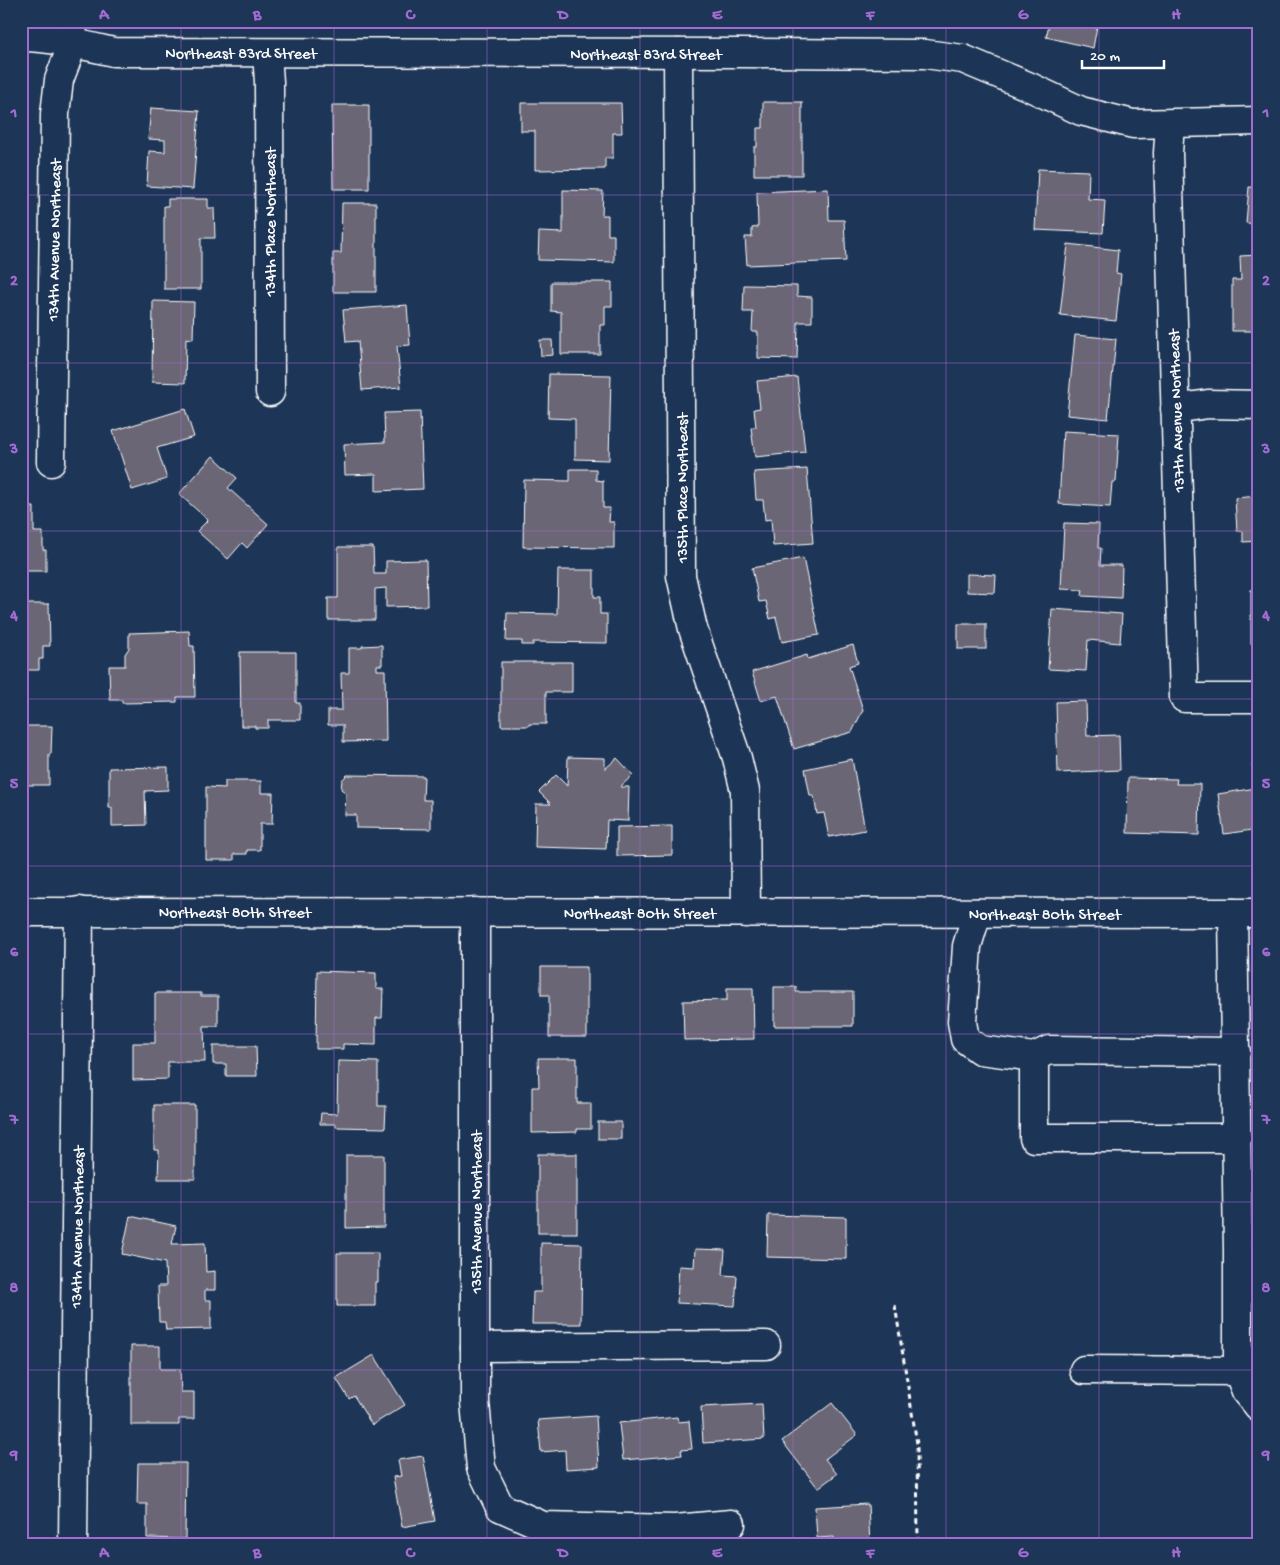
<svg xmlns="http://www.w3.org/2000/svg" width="1280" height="1565" font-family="'Gochi Hand',sans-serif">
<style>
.building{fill:#6a6676;stroke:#fff}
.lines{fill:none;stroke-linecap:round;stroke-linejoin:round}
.minor-casing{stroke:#fff;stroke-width:31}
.path{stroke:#fff;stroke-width:3;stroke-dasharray:5 4;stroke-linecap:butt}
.minor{stroke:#1d3557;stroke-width:28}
.grid{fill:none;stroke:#a36bd2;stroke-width:1;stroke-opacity:0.55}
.labels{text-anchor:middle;stroke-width:4.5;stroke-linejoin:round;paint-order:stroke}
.street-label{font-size:16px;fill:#fff;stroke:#1d3557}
.neatline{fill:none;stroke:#a36bd2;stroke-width:2}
.grid-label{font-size:16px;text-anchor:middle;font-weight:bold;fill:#a36bd2}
</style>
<rect width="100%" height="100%" fill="#1d3557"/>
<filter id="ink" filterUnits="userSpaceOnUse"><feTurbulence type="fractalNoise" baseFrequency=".02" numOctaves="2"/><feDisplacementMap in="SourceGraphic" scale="10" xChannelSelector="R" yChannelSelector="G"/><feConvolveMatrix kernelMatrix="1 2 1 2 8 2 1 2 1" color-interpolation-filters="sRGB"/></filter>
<g filter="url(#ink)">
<g class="building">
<polygon points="1050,21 1098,21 1093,48 1046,37"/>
<polygon points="763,102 802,102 802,175 754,175 754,147 757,147 757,128 763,128"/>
<polygon points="521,103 621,103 622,133 613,133 613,158 605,158 605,169 535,170 535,131 521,131"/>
<polygon points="332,105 369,105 369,189 333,189"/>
<polygon points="151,108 199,111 193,189 147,186 149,151 165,152 165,140 148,139"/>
<polygon points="1038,169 1089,171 1088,199 1105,200 1103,233 1035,230"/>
<polygon points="1249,187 1259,188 1259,224 1246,223"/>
<polygon points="828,189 829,220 844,220 846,261 747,265 745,237 752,237 752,228 758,227 757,192"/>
<polygon points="563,190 603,191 602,215 608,215 608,235 614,235 614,262 538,260 539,232 563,233"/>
<polygon points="168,199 208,199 208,208 214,208 215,238 201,238 201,289 164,289 164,206 168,206"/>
<polygon points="342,203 376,203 376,292 333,292 333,253 341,253"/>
<polygon points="1068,244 1118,250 1116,273 1121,274 1116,321 1060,315"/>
<polygon points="1259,255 1259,331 1232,331 1232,280 1241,280 1240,256"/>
<polygon points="551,282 612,282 612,306 605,306 605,325 600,325 600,354 561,354 561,312 551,311"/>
<polygon points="744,285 797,286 797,296 812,297 812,322 798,322 797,359 758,358 758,332 752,332 753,312 743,312"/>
<polygon points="153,301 194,302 193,339 186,338 185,383 152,382"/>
<polygon points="407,305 410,345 397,346 401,387 362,390 358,341 346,342 343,310"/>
<polygon points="1075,335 1116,339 1108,419 1067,415"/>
<polygon points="540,340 552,340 553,355 541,356"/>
<polygon points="549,374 611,375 609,460 575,459 575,419 548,418"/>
<polygon points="797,377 805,452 755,457 751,428 756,427 754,409 760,408 757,381"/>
<polygon points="185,409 194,437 157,448 167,479 132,490 113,431"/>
<polygon points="420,412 423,489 376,491 376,474 345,475 344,444 385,442 384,413"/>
<polygon points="1063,431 1119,434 1116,482 1112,482 1110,507 1059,504"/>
<polygon points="213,456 237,478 228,488 268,524 247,548 242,543 228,559 197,531 208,520 179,494"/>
<polygon points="570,469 596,469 596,480 603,481 603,508 610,508 609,522 614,522 614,548 523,547 524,480 570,481"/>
<polygon points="807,469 813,543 773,546 771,519 765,520 763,500 756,500 754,472"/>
<polygon points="1259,496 1259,541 1243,542 1243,531 1237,531 1235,498"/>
<polygon points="21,504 24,504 24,507 34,507 34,532 43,532 43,550 46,550 46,571 21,571"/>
<polygon points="1064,523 1099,524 1098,548 1101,548 1100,565 1122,565 1121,598 1082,596 1083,590 1061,589"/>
<polygon points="338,547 373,547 374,574 386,574 386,561 426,560 427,606 386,607 386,588 375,589 375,620 328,620 328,598 338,598"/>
<polygon points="803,558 819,635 782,642 776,617 770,619 766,601 759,602 752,568"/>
<polygon points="558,570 594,570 594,597 600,597 600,614 607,614 607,643 533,642 533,645 522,645 522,641 506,641 507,613 557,614"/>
<polygon points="967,574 996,575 995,593 967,592"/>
<rect x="1251" y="590" width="8" height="54"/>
<polygon points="21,604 49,604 50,646 43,646 43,659 39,659 39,670 27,670 27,672 21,672"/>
<polygon points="1052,609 1122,614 1120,643 1088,640 1086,671 1048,669"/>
<rect x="958" y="624" width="28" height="25"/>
<polygon points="189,631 190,646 194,646 195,697 177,697 177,702 122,703 122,700 110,700 109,666 125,666 125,654 129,648 129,633"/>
<polygon points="382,645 382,665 377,665 377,670 385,670 386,741 343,742 343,725 328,725 328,710 342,710 341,673 349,673 349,648 362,648 362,646"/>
<polygon points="853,645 858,663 849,666 863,710 852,732 794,749 777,696 761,701 752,672 807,655 808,659"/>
<polygon points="240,652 296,652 296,703 300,703 300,720 268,720 268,728 255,728 255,726 241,726"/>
<polygon points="501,662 572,662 572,692 546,692 546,724 529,724 529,726 501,726"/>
<polygon points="1086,701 1087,736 1119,735 1120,770 1058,773 1056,702"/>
<polygon points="21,726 52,726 51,754 49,754 49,785 27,785 27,791 21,791"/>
<polygon points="568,757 605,758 605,769 617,758 633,775 620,787 629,787 628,821 607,820 606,849 535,847 536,804 551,804 539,792 556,775 567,786"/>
<polygon points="852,759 865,830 829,837 824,813 817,814 814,796 810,796 805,769"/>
<polygon points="1259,763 1259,829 1224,834 1218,794 1256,788 1252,765"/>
<polygon points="168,767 168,790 145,791 146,825 112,826 112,808 109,808 109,768"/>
<polygon points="347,775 424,776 423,800 431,800 431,829 356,828 356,815 345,815 346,793 341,789 342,780"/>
<polygon points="1128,778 1177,779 1176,784 1200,784 1199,835 1127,833"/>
<polygon points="225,781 261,781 261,793 273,793 272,824 260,824 260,850 247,850 247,854 234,854 234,860 206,860 206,787 225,788"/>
<polygon points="672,826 672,855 617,856 617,827"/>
<polygon points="541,967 587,967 587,1037 549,1037 549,995 541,995"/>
<polygon points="317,971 376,973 376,989 383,989 382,1018 376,1018 376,1045 343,1044 343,1049 316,1049"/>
<polygon points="774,987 796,987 796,992 853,992 853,1026 774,1026"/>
<polygon points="727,988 753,988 754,1039 684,1040 683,1001 727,1000"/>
<polygon points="155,993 201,993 201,996 218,996 218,1026 204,1026 205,1062 168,1062 168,1079 133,1080 133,1043 155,1043"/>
<polygon points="213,1046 256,1046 257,1076 226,1076 226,1064 213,1064"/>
<polygon points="538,1058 577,1058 577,1103 591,1103 591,1129 577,1129 577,1132 532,1133 532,1087 539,1087"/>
<polygon points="338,1061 378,1062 378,1106 386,1106 385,1128 336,1127 336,1124 320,1124 321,1113 337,1114"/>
<polygon points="154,1105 195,1105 195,1179 158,1179 159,1150 154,1150"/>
<rect x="598" y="1122" width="23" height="17"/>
<rect x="538" y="1154" width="39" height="79"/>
<polygon points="346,1155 384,1155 384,1227 346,1228"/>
<polygon points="768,1215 846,1217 846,1259 767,1257"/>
<polygon points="130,1216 176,1226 172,1244 205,1243 206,1272 215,1271 215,1290 205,1290 205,1300 211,1300 211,1329 166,1330 165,1322 159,1322 158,1286 166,1286 165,1263 122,1254"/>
<polygon points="541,1243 582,1244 581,1324 532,1324 533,1292 541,1292"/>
<polygon points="695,1249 725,1250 723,1275 737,1276 735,1306 677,1303 679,1266 694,1267"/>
<polygon points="337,1253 378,1253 378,1282 375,1282 375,1306 337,1306"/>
<polygon points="131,1346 160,1346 160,1369 180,1369 181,1392 194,1392 194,1419 179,1419 179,1425 131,1425"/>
<polygon points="374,1355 405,1405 372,1425 354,1396 349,1399 336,1378"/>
<polygon points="832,1403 857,1435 825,1459 837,1474 818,1488 782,1441"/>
<polygon points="762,1404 764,1439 703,1443 701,1407"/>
<polygon points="596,1416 599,1467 566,1469 565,1450 541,1452 538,1420"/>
<polygon points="677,1417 678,1422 689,1421 692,1449 681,1450 682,1455 623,1460 619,1423"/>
<polygon points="423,1456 435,1521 402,1527 393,1477 401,1476 398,1460"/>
<polygon points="138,1463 186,1463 185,1539 147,1538 147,1504 137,1504"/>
<polygon points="868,1504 870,1544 835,1544 834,1537 817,1538 815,1507"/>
</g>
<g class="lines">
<defs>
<g id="minor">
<path d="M 21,37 C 52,37 83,45 113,52 L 741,53 L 925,54 L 963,59 L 1030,87 L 1081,111 L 1133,124 L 1259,121"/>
<polyline points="267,53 269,82 270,392"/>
<polyline points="678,53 681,576 693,629 737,758 745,791 746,913"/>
<polyline points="1170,124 1168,153 1184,698 1259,698"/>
<polyline points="1175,409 1208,404 1259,405"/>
<polyline points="51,462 55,114 59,80 73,43 72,21"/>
<polyline points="21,912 1259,913"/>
<polyline points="475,912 475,1402 481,1468 500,1507 543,1526 675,1529 731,1524"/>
<polyline points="977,913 967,946 962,1022 965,1039 980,1050 1034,1057 1049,1050 1236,1052"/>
<polyline points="1233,913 1238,1250 1238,1371 1246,1391 1259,1407"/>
<polyline points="1034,1057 1034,1138 1237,1138"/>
<polyline points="475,1347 766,1345"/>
<polyline points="1084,1370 1238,1371"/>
<polyline points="73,1544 79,911"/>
</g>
</defs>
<use href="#minor" class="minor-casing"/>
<polyline class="path" points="895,1305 917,1444 918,1544"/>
<use href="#minor" class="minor"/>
</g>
</g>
<path class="grid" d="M 181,21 L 181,1544M 334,21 L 334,1544M 487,21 L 487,1544M 640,21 L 640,1544M 793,21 L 793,1544M 946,21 L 946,1544M 1099,21 L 1099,1544M 21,195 L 1259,195M 21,363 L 1259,363M 21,531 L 1259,531M 21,699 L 1259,699M 21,866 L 1259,866M 21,1034 L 1259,1034M 21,1202 L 1259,1202M 21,1370 L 1259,1370"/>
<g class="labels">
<g class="street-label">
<text x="241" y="58">Northeast 83rd Street</text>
<text x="646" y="59">Northeast 83rd Street</text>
<text transform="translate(269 222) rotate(-90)" y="6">134th Place Northeast</text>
<text transform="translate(53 240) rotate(-89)" y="6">134th Avenue Northeast</text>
<text transform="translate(1175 411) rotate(-92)" y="6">137th Avenue Northeast</text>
<text transform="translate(681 488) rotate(-90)" y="6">135th Place Northeast</text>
<text x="235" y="917">Northeast 80th Street</text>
<text x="640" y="918">Northeast 80th Street</text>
<text x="1045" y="919">Northeast 80th Street</text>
<text transform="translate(475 1212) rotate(-90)" y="6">135th Avenue Northeast</text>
<text transform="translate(76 1227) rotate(-89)" y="6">134th Avenue Northeast</text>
</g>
</g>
<rect width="1280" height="1565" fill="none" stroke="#1d3557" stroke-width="55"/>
<path d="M1082 60v8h82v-8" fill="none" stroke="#ffffff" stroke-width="2.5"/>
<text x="1090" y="60" font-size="15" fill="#ffffff" stroke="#1d3557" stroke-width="4" paint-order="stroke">20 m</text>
<rect x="28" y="28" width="1224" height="1510" class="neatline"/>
<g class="grid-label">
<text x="104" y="19">A</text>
<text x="257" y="19">B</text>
<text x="410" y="19">C</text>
<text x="563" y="19">D</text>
<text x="717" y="19">E</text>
<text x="870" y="19">F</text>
<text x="1023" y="19">G</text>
<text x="1176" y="19">H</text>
<text x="14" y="117">1</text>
<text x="1266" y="117">1</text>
<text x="14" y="285">2</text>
<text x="1266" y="285">2</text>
<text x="14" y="453">3</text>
<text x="1266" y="453">3</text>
<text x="14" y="620">4</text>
<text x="1266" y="620">4</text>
<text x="14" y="788">5</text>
<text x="1266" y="788">5</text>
<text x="14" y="956">6</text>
<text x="1266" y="956">6</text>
<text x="14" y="1124">7</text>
<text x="1266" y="1124">7</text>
<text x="14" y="1292">8</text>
<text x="1266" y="1292">8</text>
<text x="14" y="1459">9</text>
<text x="1266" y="1459">9</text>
<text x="104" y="1557">A</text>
<text x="257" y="1557">B</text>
<text x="410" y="1557">C</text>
<text x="563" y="1557">D</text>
<text x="717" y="1557">E</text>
<text x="870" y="1557">F</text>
<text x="1023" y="1557">G</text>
<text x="1176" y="1557">H</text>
</g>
</svg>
